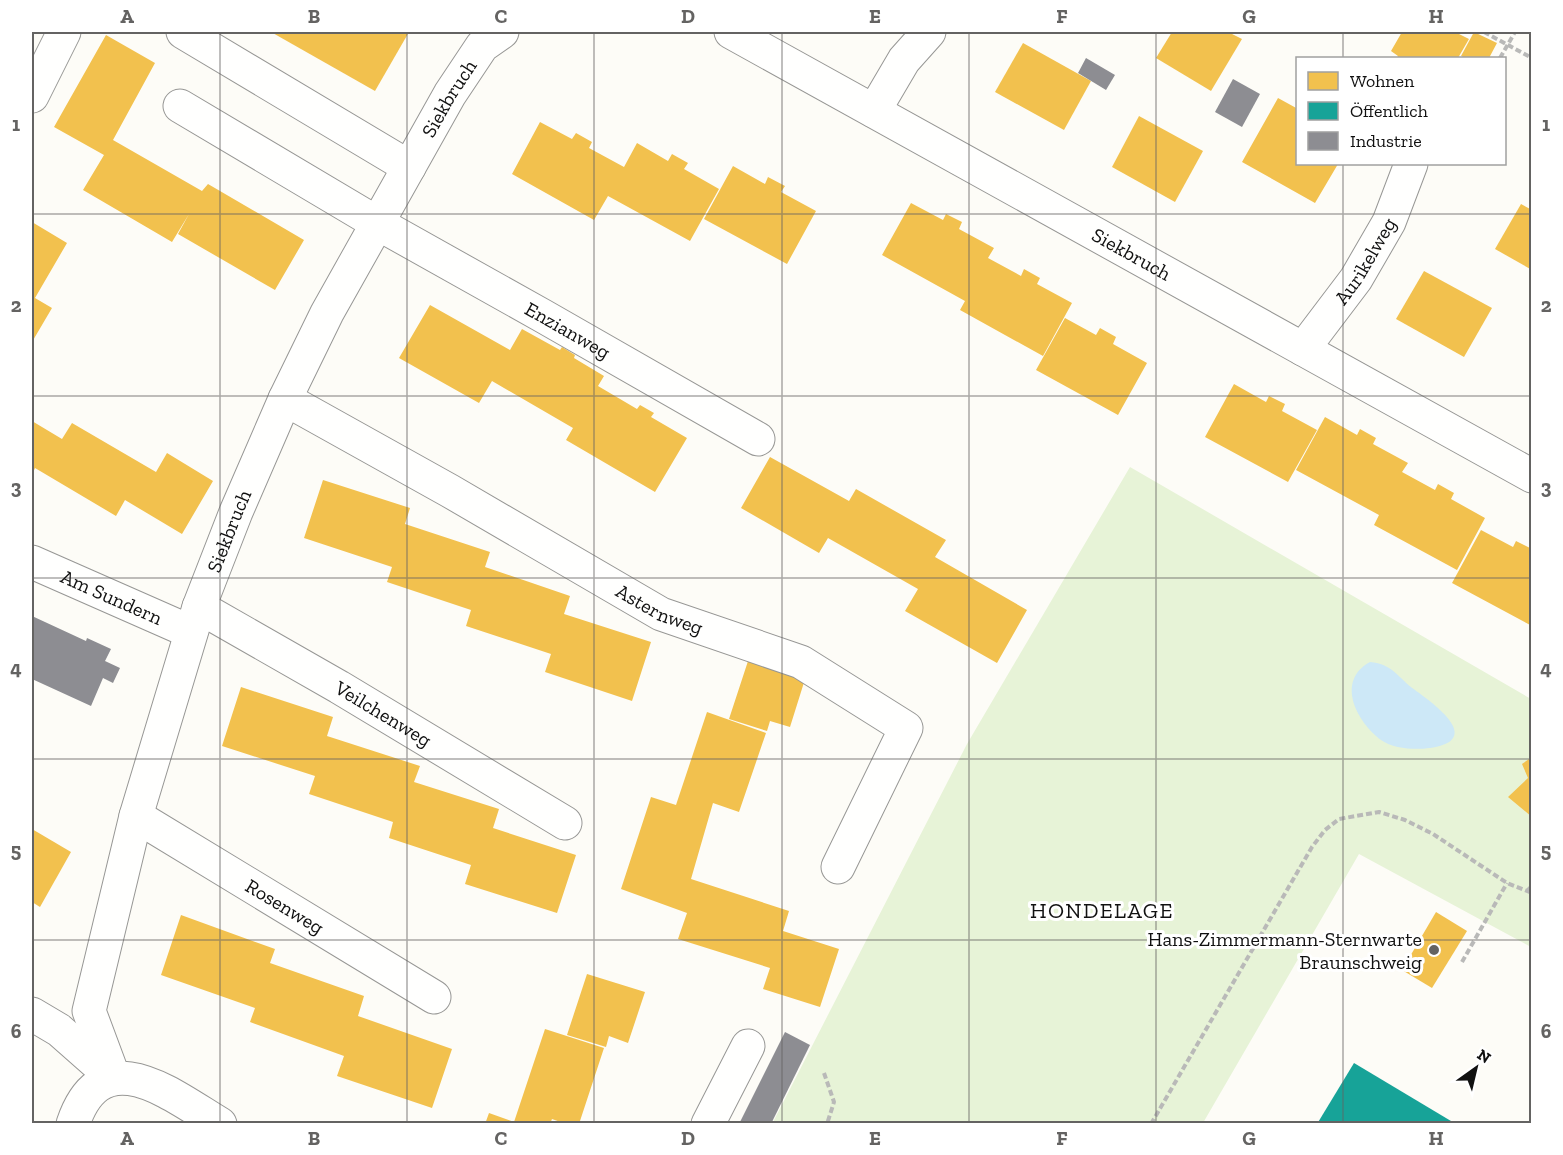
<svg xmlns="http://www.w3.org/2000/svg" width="1563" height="1155" font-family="'Zilla Slab',serif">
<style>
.green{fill:#e7f3d7}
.water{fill:#cde8f7}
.homes{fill:#f2c14e}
.public{fill:#17a398}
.industry{fill:#8d8d92}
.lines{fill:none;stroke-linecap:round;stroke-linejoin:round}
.minor-casing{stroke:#979795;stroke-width:35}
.path{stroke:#b9b9b8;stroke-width:4;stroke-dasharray:6 3;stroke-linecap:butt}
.minor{stroke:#fffffe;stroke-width:33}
.grid{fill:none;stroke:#646362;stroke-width:1.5;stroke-opacity:0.55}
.poi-dot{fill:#646362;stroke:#fff;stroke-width:2}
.labels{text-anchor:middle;stroke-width:6;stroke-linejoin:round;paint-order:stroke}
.street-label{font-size:20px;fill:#111;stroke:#fff}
.poi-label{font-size:20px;fill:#111;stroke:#fff;text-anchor:end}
.quarter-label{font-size:22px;letter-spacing:1.5px;fill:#111;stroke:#fff}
.neatline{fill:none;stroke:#646362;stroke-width:2}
.grid-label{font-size:20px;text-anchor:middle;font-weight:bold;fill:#646362}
</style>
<rect width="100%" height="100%" fill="#fdfcf7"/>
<polygon class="green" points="1130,467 1531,699 1531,947 1359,854 1203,1123 772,1124 967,744"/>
<path class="water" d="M 1370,662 C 1393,664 1398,678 1415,690 C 1434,704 1485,740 1430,748 C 1415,750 1394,749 1381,740 C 1357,722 1335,681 1370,662 Z"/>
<g class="homes">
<polygon points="271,32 409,32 375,91"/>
<polygon points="1172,32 1228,32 1242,39 1211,91 1156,58"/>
<polygon points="1402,32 1455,32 1469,39 1458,58 1397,58 1398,56 1391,51"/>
<polygon points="1474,32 1497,43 1489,58 1465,58 1461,56"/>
<polygon points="106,35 155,63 113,140 202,191 208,184 304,240 275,290 178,234 189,214 172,242 83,190 104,155 54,127"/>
<polygon points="1023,43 1091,81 1064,130 995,92"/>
<polygon points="1278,98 1298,109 1298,164 1338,164 1315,203 1242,162"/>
<polygon points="1139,116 1203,151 1175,202 1112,167"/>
<polygon points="540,122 572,139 576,133 592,142 589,148 624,167 637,143 668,161 672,154 688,163 684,169 719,189 690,241 608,196 594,220 512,174"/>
<polygon points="733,166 765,184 768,177 785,186 781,192 816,211 787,264 704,219"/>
<polygon points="911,203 943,220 946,214 962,222 959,229 994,248 988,258 1021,276 1024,269 1040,278 1037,284 1072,303 1043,356 960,310 965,301 882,255"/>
<polygon points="1521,204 1532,210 1532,270 1495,249"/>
<polygon points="32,222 67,243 35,298 52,308 32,342"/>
<polygon points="1424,271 1492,308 1464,357 1396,319"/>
<polygon points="430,305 510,350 522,329 560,350 562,347 575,355 574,358 604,376 598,386 637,409 640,405 654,413 651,417 687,438 655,492 566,440 573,428 492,381 479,403 399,358"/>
<polygon points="1065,318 1096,335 1100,328 1116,337 1113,344 1147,363 1118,415 1036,370"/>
<polygon points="1234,384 1266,402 1269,396 1285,404 1282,411 1317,430 1288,482 1205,437"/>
<polygon points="1325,417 1357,435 1360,429 1376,438 1373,444 1408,463 1402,472 1435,490 1438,484 1454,493 1451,499 1485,518 1457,570 1374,525 1379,515 1296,470"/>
<polygon points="32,421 62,439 72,423 156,472 167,453 213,481 182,534 125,500 116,516 35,468 32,475"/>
<polygon points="770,457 849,501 856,489 946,540 935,557 1027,610 997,663 905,611 918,589 828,538 819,553 741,508"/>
<polygon points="323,480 410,508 405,524 490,552 485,567 570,596 564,614 651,642 632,701 545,672 551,654 466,626 471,610 387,582 392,567 304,538"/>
<polygon points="1481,530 1513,547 1516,541 1532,549 1529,556 1532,558 1532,626 1452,583"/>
<polygon points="749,658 806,676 790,727 770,721 767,731 729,719"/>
<polygon points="241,687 333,717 327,736 420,766 414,782 499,809 493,828 576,855 557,913 465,884 471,865 389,838 393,822 309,794 315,776 222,746"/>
<polygon points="707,712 766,733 739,812 713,803 691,879 789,911 783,931 839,949 820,1007 763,989 770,968 678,939 687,913 621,889 651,797 676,805"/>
<polygon points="1532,757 1532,817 1508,797 1528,778 1522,764"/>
<polygon points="32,829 71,852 40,907 32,902"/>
<polygon points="1436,912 1467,931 1432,988 1402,970"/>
<polygon points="181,915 275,949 270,963 364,996 358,1016 452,1049 432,1108 337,1076 344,1056 250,1022 255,1008 161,975"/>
<polygon points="587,974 645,992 628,1043 609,1036 606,1047 567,1035"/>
<polygon points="545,1029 604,1048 579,1124 566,1124 552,1119 550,1124 485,1124 489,1113 514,1122"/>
</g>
<polygon class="public" points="1354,1063 1456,1124 1317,1124"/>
<g class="industry">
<polygon points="1086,58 1115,75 1106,90 1078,73"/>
<polygon points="1233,79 1260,94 1242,127 1215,112"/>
<polygon points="32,616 86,641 87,638 111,649 105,661 120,668 113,683 103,678 91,706 32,679"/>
<polygon points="785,1032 810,1045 771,1124 739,1124"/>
</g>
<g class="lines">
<defs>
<g id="minor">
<polyline points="183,32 409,167"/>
<path id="s1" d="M 731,32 L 1532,476"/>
<polyline points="32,96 64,32"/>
<path id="s2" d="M 180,106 L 377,223 L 543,316 L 758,439"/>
<polyline points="874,111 904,60 929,32"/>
<path id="s3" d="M 1303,349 L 1356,279 L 1389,222 L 1411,164"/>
<path id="s4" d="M 285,399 L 450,491 L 661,614 L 801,662 L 906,728 L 838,867"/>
<path id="s5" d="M 32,562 L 191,632"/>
<path id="s6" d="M 199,607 L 339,687 L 565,823"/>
<path id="s7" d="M 136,816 L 434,997"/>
<polyline points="32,1014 59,1030 110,1075"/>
<path id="s8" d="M 114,1078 L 89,1011 L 136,816 L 199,607 L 236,512 L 285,399 L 327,313 L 450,94 L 482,46 L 502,32"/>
<path d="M 73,1124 C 102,1038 170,1094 220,1124"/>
<polyline points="708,1124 748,1046"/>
</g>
</defs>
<use href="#minor" class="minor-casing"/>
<g class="path">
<polyline points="1484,32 1532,58"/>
<polyline points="1500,58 1515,32"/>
<polyline points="1527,891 1532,886"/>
<polyline points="1462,962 1507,883"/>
<polyline points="824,1073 834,1102 827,1124"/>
<polyline points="1151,1124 1312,847 1325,830 1339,819 1379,812 1405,820 1433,834 1507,883 1532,893"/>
</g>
<use href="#minor" class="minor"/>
</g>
<path class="grid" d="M 220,32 L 220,1124M 407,32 L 407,1124M 594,32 L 594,1124M 782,32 L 782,1124M 969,32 L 969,1124M 1156,32 L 1156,1124M 1343,32 L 1343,58M 1343,164 L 1343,1124M 32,214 L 1532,214M 32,396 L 1532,396M 32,578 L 1532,578M 32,759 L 1532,759M 32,940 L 1532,940"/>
<circle class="poi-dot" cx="1434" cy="950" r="6"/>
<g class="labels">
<g class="street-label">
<text dy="7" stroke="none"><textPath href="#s8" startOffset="1058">Siekbruch</textPath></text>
<text dy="7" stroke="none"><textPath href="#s1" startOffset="458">Siekbruch</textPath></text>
<text dy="7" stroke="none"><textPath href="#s3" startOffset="108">Aurikelweg</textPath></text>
<text dy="7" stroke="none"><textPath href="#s2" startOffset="448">Enzianweg</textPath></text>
<text dy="7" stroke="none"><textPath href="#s8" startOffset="572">Siekbruch</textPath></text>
<text dy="7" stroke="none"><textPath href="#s5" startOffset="87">Am Sundern</textPath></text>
<text dy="7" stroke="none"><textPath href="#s4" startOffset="430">Asternweg</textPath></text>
<text dy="7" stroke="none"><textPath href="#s6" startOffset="213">Veilchenweg</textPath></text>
<text dy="7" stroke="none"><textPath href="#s7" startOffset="174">Rosenweg</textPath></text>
</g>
<g class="poi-label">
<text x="1422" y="946">Hans-Zimmermann-Sternwarte<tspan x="1422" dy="23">Braunschweig</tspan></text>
</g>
<g class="quarter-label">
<text x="1102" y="918">HONDELAGE</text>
</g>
</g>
<rect width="1563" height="1155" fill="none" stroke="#ffffff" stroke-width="66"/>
<rect x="1296" y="57" width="210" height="108" fill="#ffffff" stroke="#a0a0a0" stroke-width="1.5"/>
<rect x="1308" y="72" width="30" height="18" fill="#f2c14e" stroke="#a0a0a0" stroke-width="1.5"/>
<text x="1350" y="87" font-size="18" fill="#111111">Wohnen</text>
<rect x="1308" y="102" width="30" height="18" fill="#17a398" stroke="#a0a0a0" stroke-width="1.5"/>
<text x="1350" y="117" font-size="18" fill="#111111">Öffentlich</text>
<rect x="1308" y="132" width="30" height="18" fill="#8d8d92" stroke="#a0a0a0" stroke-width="1.5"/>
<text x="1350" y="147" font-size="18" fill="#111111">Industrie</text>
<g transform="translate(1476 1068) rotate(34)" stroke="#ffffff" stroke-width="4.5" paint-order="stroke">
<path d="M0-4.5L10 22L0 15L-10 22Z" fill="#111111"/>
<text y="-9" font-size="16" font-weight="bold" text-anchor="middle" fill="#111111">N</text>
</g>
<rect x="33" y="33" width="1497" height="1089" class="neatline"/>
<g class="grid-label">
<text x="127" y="23">A</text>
<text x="314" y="23">B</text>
<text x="501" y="23">C</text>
<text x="688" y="23">D</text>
<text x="875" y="23">E</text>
<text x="1062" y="23">F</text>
<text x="1249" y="23">G</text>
<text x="1436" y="23">H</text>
<text x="16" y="131">1</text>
<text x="1546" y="131">1</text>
<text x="16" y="312">2</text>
<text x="1546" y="312">2</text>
<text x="16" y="494">3</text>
<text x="1546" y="494">3</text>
<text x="16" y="675">4</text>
<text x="1546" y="675">4</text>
<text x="16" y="857">5</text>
<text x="1546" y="857">5</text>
<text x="16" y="1038">6</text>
<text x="1546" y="1038">6</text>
<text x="127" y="1145">A</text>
<text x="314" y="1145">B</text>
<text x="501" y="1145">C</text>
<text x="688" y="1145">D</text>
<text x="875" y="1145">E</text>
<text x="1062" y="1145">F</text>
<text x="1249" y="1145">G</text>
<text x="1436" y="1145">H</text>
</g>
</svg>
